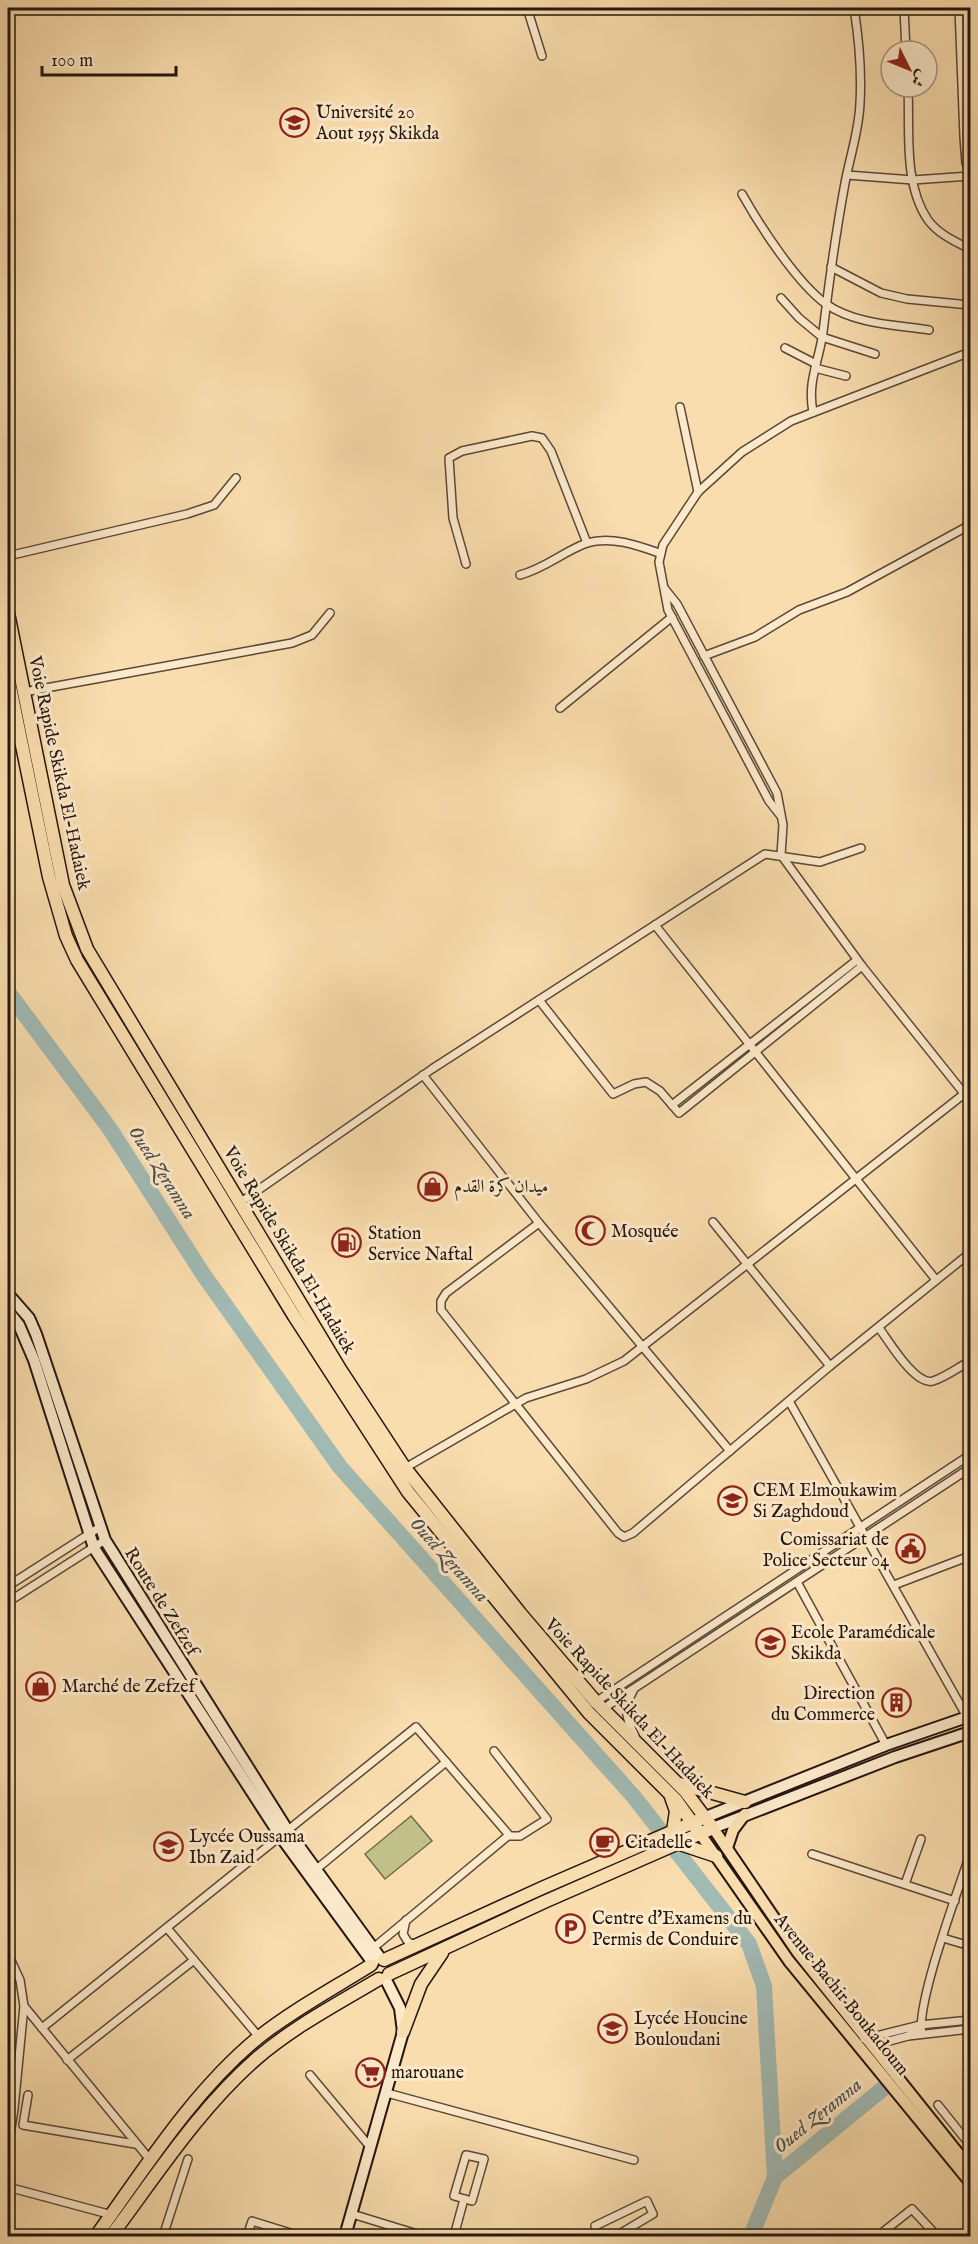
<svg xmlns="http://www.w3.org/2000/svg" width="978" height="2244" font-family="'IM FELL English',Amiri,serif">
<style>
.green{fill:#c1c088;stroke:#726b4c;stroke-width:1.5}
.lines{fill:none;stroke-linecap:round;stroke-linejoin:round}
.river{stroke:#a1bab4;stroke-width:16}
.street-casing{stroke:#5a4838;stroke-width:10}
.secondary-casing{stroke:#241610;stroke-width:14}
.primary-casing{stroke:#241610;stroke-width:14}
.highway-casing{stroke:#241610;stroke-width:15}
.street{stroke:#fce9ca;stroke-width:7}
.secondary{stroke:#fce9ca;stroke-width:10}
.primary{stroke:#faddae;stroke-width:10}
.highway{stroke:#faddae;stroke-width:12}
.labels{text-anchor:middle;stroke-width:6;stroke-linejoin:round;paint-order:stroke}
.poi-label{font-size:18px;fill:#241610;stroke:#fce9ca;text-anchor:start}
.street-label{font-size:18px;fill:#241610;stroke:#fce9ca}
.water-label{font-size:20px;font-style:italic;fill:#504f49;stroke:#fce9ca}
</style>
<rect width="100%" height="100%" fill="#faddae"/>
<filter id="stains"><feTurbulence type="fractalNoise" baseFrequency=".00333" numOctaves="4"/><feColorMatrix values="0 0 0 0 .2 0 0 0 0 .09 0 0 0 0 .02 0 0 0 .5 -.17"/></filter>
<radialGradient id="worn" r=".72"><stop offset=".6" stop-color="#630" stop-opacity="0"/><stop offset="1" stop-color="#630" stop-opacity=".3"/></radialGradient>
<polygon class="green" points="411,1816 432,1841 385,1879 365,1854"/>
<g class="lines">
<g class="river">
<polyline points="8,992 110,1129 203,1274 340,1467 634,1797 749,1944 764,1986 775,2177"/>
<polyline points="751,2236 775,2177 885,2087"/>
</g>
<defs>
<g id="street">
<polyline points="527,8 542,56"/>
<polyline points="904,8 906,51"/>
<polyline points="959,8 964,137 966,163 970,175"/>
<path d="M 908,87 C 910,129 903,184 928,220 C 938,234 956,242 970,249"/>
<polyline points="847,175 913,180 970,176"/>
<path d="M 742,194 C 760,226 797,283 826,304 C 854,324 896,325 929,330"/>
<polyline points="831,267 881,293 907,299 970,305"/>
<polyline points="781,298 799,318 822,337 875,354"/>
<polyline points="785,348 816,364"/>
<polyline points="815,368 846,376"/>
<polyline points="680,407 698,492"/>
<path d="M 813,412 C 807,381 819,362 823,332 C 829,282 836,232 845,183 C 850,156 859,131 860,103 C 862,70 859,40 854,8"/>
<polyline points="8,556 187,514 214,505 236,478"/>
<polyline points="466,564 453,518 449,458 462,451 532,436 542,438 551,451 587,543"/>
<path d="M 520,575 C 546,568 564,551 587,543 C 611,536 637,545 659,553"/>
<polyline points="665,589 677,604 777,793 783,825 781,855 862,966 970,1101"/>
<polyline points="704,656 755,637 799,610 847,592 970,525"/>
<polyline points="24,692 292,643 312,635 330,613"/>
<polyline points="560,708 672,617"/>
<polyline points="780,815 769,801 668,610 659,562 663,545 698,492 742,452 791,421 970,352"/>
<polyline points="655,925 936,1280"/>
<polyline points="539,1000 613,1094 634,1084 646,1082 660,1091 679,1113 862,966"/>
<polyline points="423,1075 539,1223 730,1451"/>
<polyline points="672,1105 857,960"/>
<polyline points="238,1204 432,1069 765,854 820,862 861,848"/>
<polyline points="713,1222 830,1366"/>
<polyline points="539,1223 446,1293 441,1301 441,1310 618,1533 624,1537 633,1533 830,1366 970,1253"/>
<path d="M 879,1328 C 889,1341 915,1386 933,1381 C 946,1377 959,1367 970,1361"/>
<polyline points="789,1401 967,1717"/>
<polyline points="405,1468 526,1398 586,1379 624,1361 964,1094"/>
<polyline points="797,1582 886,1745"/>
<polyline points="894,1585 970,1556"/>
<polyline points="8,1586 100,1527"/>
<polyline points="8,1602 105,1540"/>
<path d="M 633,1691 C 623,1709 626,1719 635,1736"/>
<polyline points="594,1703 970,1455"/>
<polyline points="601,1710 970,1468"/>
<polyline points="494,1751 547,1819 520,1836 508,1836"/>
<polyline points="812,1854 955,1901"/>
<polyline points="313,1872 446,1762"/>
<polyline points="905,1884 921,1839"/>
<polyline points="406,1920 403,1934 408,1942 416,1945"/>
<polyline points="167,1928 259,2037"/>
<polyline points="943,1938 970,1946"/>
<polyline points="8,1954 20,1980 24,2006 42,2028"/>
<path d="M 922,2034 C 915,2006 959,1888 970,1854"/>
<polyline points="908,2036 970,2029"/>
<polyline points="864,2039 920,2025 970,2020"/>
<polyline points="871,2046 908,2036 918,2027"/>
<polyline points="67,2060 194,1960"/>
<polyline points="310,2075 371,2148"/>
<polyline points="387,2093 634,2160"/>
<polyline points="28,2095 23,2125 135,2144"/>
<polyline points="938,2105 970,2145"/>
<polyline points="8,2147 14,2109 24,2006"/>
<polygon points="466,2155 484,2159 472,2201 454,2196"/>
<polyline points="151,2161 42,2028 416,1727 509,1835 372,1949"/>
<polyline points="8,2187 112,2215"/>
<polyline points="352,2214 424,2236"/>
<polyline points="595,2226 647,2201 653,2214 616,2236"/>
<polyline points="163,2236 188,2159"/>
<polyline points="247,2236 252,2221 300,2236"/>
<polyline points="454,2236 464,2199"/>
<polyline points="878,2236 912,2209 937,2236"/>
</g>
<g id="secondary">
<polyline points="8,1294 29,1318 36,1334 105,1540 288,1831 381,1959"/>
<polyline points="8,1311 19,1325 34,1360 94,1548 281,1837 373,1963"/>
<polyline points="706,1817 886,1745 970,1716"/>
<polyline points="713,1828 895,1757 970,1732"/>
<polyline points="345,2236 403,2032 400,2008 385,1978"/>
</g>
<g id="primary">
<polyline points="713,1828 798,1953 970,2168"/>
<polyline points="701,1835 789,1961 970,2182"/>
<polyline points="727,1848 733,1830 745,1814"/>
</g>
<g id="highway">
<polyline points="8,613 63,885 87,949 340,1369 405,1468 520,1613 596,1702 685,1791 713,1828 544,1902 389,1974"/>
<polyline points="8,677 49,877 66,936 77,960 294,1316 408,1492 589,1713 676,1800 701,1835"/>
<polyline points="680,1784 745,1802"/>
<polyline points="671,1797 676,1811 673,1831"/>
<polyline points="680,1844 716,1856"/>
<polyline points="384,1960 542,1888 699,1820"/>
<polyline points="403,2032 421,1984 442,1953"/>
<path d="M 96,2236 C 145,2168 193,2091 259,2037 C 293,2010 334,1988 371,1965"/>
<path d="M 111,2236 C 156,2176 199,2109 256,2059 C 293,2027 337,2004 379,1979"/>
</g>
</defs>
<use href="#street" class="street-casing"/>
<use href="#secondary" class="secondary-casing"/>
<use href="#primary" class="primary-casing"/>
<use href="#highway" class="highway-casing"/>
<use href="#street" class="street"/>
<use href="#secondary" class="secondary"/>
<use href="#primary" class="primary"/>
<use href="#highway" class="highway"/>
</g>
<defs>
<symbol id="university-ring" viewBox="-11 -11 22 22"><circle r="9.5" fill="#fce9ca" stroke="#8f2418" stroke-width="1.5"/><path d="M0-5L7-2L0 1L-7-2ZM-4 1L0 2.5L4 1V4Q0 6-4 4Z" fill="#8f2418"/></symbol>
<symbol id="shop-ring" viewBox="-11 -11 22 22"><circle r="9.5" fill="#fce9ca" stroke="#8f2418" stroke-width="1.5"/><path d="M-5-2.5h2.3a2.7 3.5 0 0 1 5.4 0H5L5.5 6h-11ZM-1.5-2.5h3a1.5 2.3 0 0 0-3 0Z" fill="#8f2418"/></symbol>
<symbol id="mosque-ring" viewBox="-11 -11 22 22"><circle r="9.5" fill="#fce9ca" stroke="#8f2418" stroke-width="1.5"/><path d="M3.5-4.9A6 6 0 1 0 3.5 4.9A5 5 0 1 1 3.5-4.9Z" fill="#8f2418"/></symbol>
<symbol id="fuel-ring" viewBox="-11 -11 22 22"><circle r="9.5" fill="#fce9ca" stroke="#8f2418" stroke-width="1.5"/><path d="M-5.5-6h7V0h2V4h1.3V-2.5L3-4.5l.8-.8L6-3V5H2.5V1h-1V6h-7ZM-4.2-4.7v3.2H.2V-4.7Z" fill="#8f2418"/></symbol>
<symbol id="school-ring" viewBox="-11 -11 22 22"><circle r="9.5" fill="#fce9ca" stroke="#8f2418" stroke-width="1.5"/><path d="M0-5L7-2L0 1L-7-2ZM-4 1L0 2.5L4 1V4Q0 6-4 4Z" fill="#8f2418"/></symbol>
<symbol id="civic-ring" viewBox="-11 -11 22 22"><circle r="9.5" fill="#fce9ca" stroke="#8f2418" stroke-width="1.5"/><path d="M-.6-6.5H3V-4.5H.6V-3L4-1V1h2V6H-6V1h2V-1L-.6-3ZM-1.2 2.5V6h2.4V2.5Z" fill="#8f2418"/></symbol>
<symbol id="building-ring" viewBox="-11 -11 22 22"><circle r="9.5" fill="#fce9ca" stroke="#8f2418" stroke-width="1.5"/><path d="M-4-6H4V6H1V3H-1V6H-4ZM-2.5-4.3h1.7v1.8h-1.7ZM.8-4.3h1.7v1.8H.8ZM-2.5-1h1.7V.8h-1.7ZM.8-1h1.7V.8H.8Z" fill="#8f2418"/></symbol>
<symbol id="cafe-ring" viewBox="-11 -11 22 22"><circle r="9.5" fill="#fce9ca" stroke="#8f2418" stroke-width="1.5"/><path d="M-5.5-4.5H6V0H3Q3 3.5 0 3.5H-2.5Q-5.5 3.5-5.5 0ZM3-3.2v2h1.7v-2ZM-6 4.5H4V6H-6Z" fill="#8f2418"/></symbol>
<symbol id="parking-ring" viewBox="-11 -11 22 22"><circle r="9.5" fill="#fce9ca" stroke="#8f2418" stroke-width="1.5"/><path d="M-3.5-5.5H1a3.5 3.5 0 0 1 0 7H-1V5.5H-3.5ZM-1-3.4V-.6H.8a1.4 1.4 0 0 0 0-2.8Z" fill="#8f2418"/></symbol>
<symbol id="supermarket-ring" viewBox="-11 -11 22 22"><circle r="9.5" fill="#fce9ca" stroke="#8f2418" stroke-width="1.5"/><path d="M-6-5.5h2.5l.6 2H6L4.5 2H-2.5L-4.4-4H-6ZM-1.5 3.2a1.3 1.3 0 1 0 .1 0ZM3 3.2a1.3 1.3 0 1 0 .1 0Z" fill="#8f2418"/></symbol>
</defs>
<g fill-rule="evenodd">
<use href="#university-ring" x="278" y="106" width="33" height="33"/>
<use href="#shop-ring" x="416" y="1170" width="33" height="33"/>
<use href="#mosque-ring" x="574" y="1214" width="33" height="33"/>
<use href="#fuel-ring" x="330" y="1226" width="33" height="33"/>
<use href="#school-ring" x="716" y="1484" width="33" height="33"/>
<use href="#civic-ring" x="894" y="1532" width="33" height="33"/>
<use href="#university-ring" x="754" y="1626" width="33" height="33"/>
<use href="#shop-ring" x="24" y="1670" width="33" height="33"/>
<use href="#building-ring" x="880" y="1686" width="33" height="33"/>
<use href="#cafe-ring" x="588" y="1826" width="33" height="33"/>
<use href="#school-ring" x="152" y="1830" width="33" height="33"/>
<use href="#parking-ring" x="554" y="1912" width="33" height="33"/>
<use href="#school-ring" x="596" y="2012" width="33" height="33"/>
<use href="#supermarket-ring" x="354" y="2056" width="33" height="33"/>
</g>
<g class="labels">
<g class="poi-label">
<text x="316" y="118">Université 20<tspan x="316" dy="21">Aout 1955 Skikda</tspan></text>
<text x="454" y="1192">ميدان كرة القدم</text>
<text x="611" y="1237">Mosquée</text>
<text x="368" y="1239">Station<tspan x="368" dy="21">Service Naftal</tspan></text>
<text x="753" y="1496">CEM Elmoukawim<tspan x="753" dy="21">Si Zaghdoud</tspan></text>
<text x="889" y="1545" text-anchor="end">Comissariat de<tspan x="889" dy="21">Police Secteur 04</tspan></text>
<text x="791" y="1638">Ecole Paramédicale<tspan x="791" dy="21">Skikda</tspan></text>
<text x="62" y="1692">Marché de Zefzef</text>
<text x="875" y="1699" text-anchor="end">Direction<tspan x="875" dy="21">du Commerce</tspan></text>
<text x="189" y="1842">Lycée Oussama<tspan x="189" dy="21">Ibn Zaid</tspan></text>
<text x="625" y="1848">Citadelle</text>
<text x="592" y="1924">Centre d'Examens du<tspan x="592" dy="21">Permis de Conduire</tspan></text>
<text x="634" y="2024">Lycée Houcine<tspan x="634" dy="21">Bouloudani</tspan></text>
<text x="391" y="2078">marouane</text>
</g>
<g class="street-label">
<text transform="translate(60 773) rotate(78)" y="6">Voie Rapide Skikda El-Hadaiek</text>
<text transform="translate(290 1250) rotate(59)" y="6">Voie Rapide Skikda El-Hadaiek</text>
<text transform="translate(162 1601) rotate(58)" y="6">Route de Zefzef</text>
<text transform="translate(630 1708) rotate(47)" y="6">Voie Rapide Skikda El-Hadaiek</text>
<text transform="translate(842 1994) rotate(51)" y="6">Avenue Bachir Boukadoum</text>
</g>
<g class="water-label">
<text transform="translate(163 1172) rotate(57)" y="7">Oued Zeramna</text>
<text transform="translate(450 1559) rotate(48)" y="7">Oued Zeramna</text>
<text transform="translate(817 2115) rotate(-39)" y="7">Oued Zeramna</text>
</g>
</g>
<rect width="978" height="2244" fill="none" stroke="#faddae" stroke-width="30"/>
<rect x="9" y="9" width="960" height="2226" fill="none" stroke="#241610" stroke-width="3"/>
<rect x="15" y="15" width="948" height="2214" fill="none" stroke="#241610" stroke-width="1.5"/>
<g transform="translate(909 69) rotate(133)"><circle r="28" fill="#fce9ca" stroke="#a69580" stroke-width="1.5"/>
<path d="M0-4.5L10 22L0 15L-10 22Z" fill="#8f2418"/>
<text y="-9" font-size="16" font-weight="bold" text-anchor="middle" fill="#241610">ش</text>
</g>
<path d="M42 66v9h134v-9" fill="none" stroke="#241610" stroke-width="3"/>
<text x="51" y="66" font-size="18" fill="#241610" stroke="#fce9ca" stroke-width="4.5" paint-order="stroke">100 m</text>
<rect width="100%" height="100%" filter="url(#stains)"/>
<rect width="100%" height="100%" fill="url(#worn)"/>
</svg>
